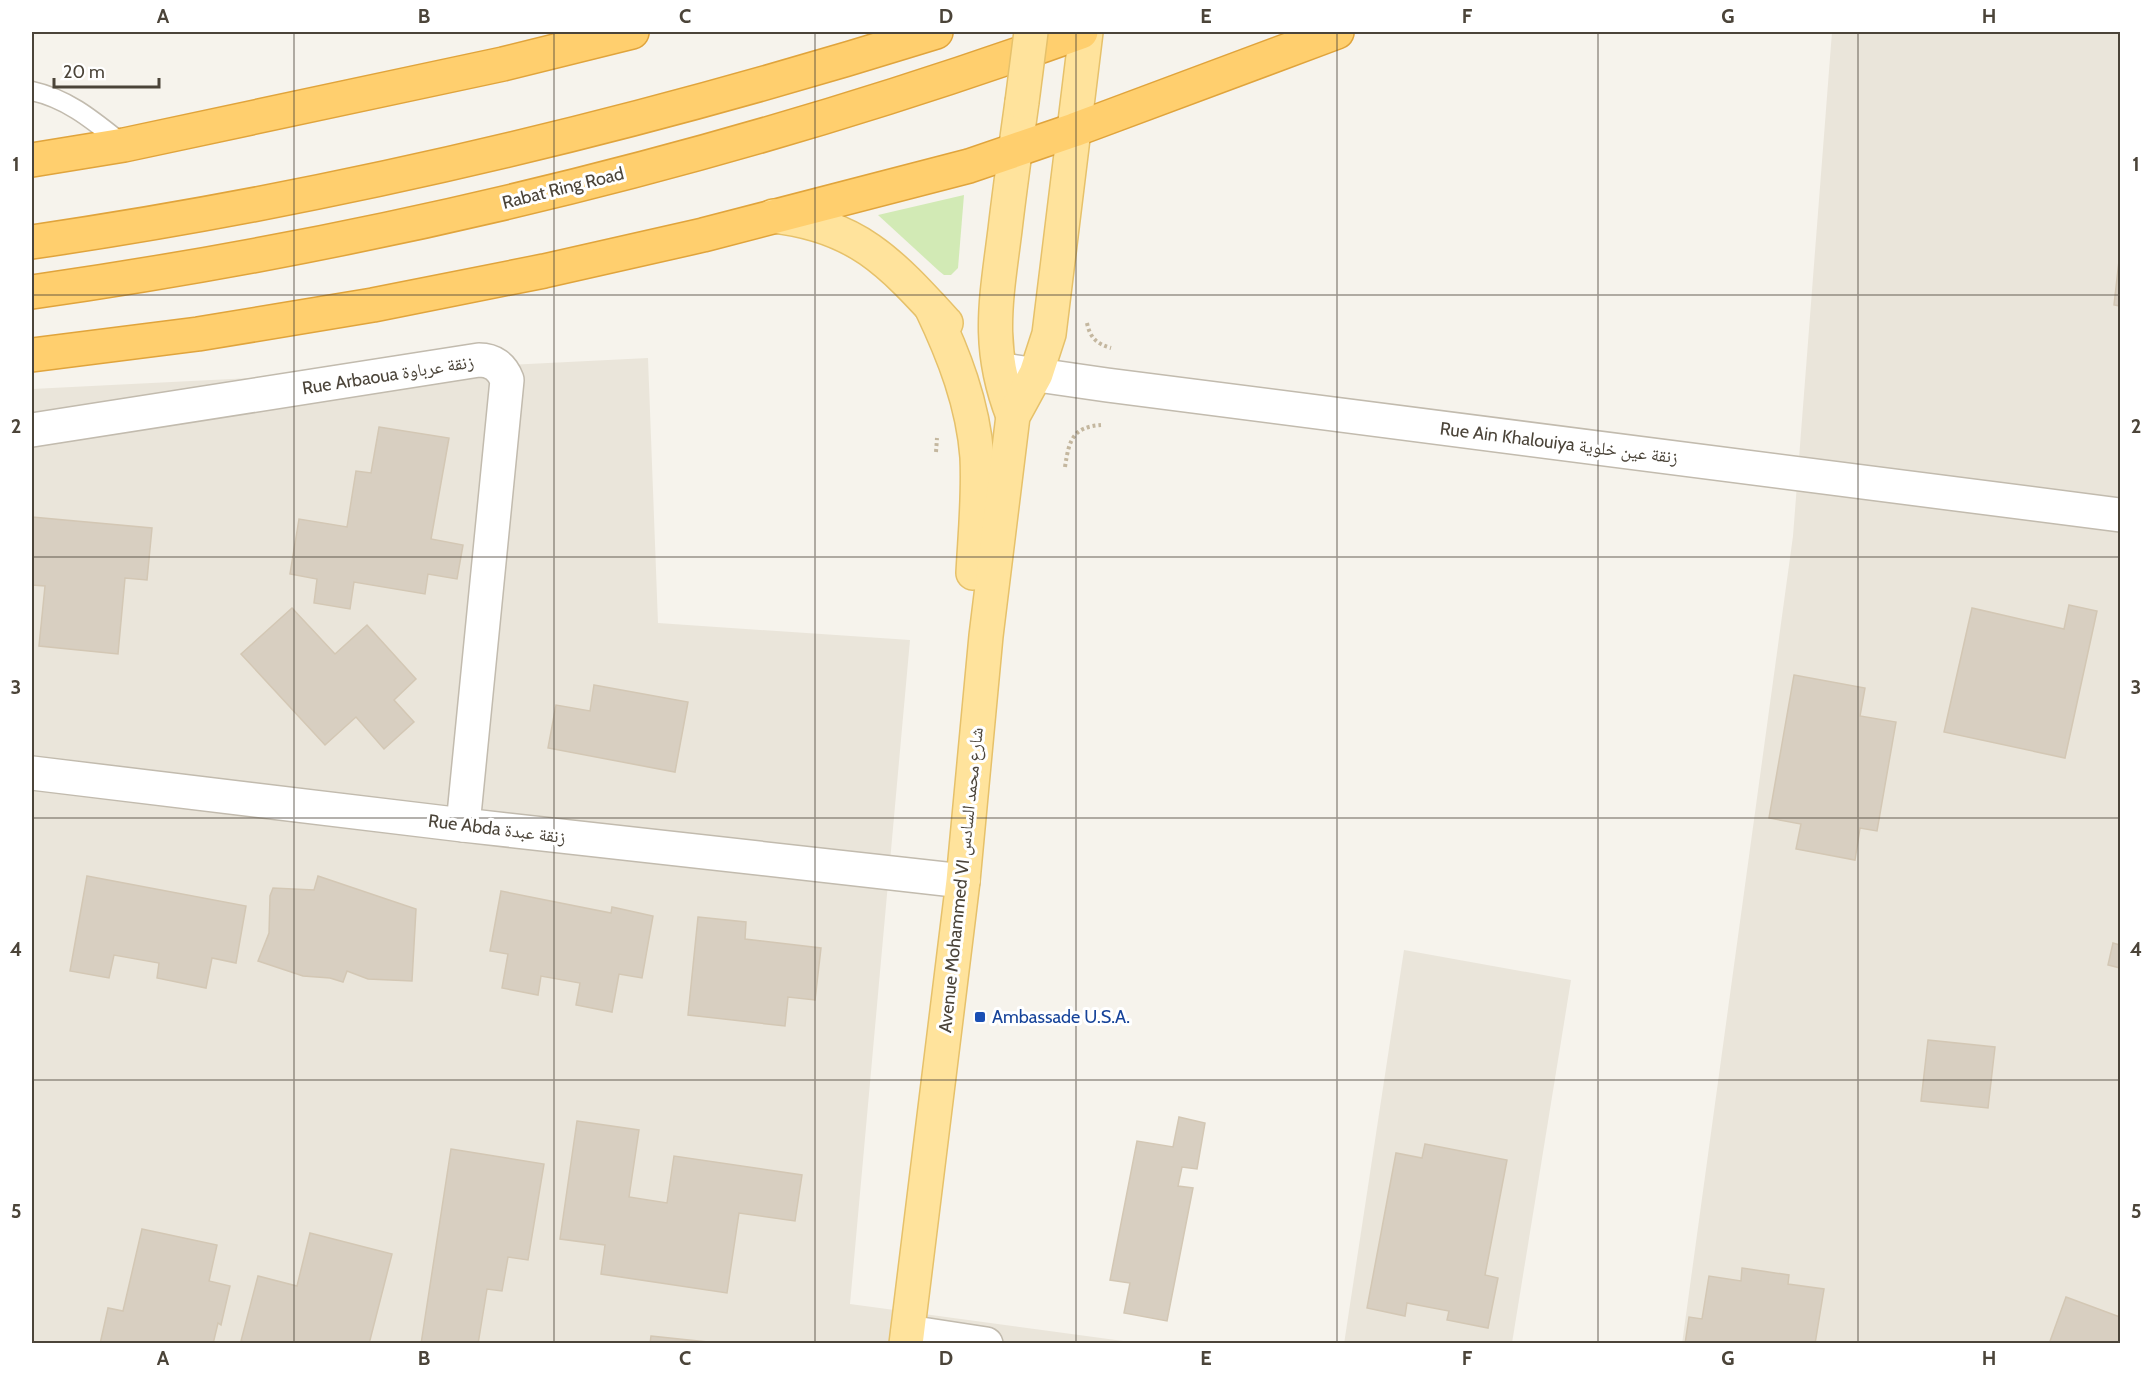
<svg xmlns="http://www.w3.org/2000/svg" width="2152" height="1375" font-family="Cabin,'Noto Naskh Arabic',sans-serif">
<style>
.residential{fill:#eae5da}
.green{fill:#d2eab5}
.building{fill:#d8cfc1;stroke:#d3c7b4;stroke-width:1.5}
.lines{fill:none;stroke-linecap:round;stroke-linejoin:round}
.lane-casing{stroke:#c2bbae;stroke-width:21}
.street-casing{stroke:#c2bbae;stroke-width:36}
.primary-casing{stroke:#e6c16a;stroke-width:36}
.highway-casing{stroke:#e0a43c;stroke-width:36}
.path{stroke:#c4b79f;stroke-width:4;stroke-dasharray:3 3;stroke-linecap:butt}
.lane{stroke:#fff;stroke-width:18}
.street{stroke:#fff;stroke-width:33}
.primary{stroke:#ffe39c;stroke-width:33}
.highway{stroke:#ffcf6e;stroke-width:33}
.primary-bridge-casing{stroke:#e6c16a;stroke-width:36;stroke-linecap:butt}
.primary-bridge{stroke:#ffe39c;stroke-width:33}
.grid{fill:none;stroke:#4b4439;stroke-width:1.5;stroke-opacity:0.55}
.transit-dot{fill:#1a4fb4;stroke:#fff;stroke-width:2}
.labels{text-anchor:middle;stroke-width:6;stroke-linejoin:round;paint-order:stroke}
.street-label{font-size:18px;fill:#4b4439;stroke:#fff}
.transit-label{font-size:18px;fill:#164399;stroke:#fff;text-anchor:start}
.neatline{fill:none;stroke:#4b4439;stroke-width:2}
.grid-label{font-size:20px;text-anchor:middle;font-weight:bold;fill:#4b4439}
</style>
<rect width="100%" height="100%" fill="#f6f3ec"/>
<g class="residential">
<polygon points="1832,32 2120,32 2120,1343 1682,1344 1793,536"/>
<polygon points="648,358 658,623 910,640 850,1304 1138,1343 32,1344 32,389"/>
<polygon points="1404,950 1571,980 1512,1343 1344,1344"/>
</g>
<polygon class="green" points="964,195 958,268 951,275 944,275 939,271 878,215"/>
<g class="building">
<polygon points="2120,252 2120,306 2114,305"/>
<polygon points="379,427 449,438 431,539 463,545 457,579 428,574 425,594 354,582 350,609 314,603 317,579 290,574 299,519 347,527 356,471 371,473"/>
<polygon points="32,517 152,528 147,580 125,578 118,654 39,646 45,586 32,585"/>
<polygon points="2069,605 2097,611 2065,758 1944,732 1972,608 2064,629"/>
<polygon points="292,608 335,654 367,625 416,679 394,700 414,722 384,749 356,717 325,745 241,654"/>
<polygon points="1794,675 1865,688 1860,716 1896,722 1877,831 1860,828 1855,860 1796,849 1801,824 1769,818"/>
<polygon points="594,685 688,702 675,772 548,748 556,705 590,711"/>
<polygon points="87,876 246,906 236,963 212,958 206,988 157,978 159,963 114,955 109,978 70,971"/>
<polygon points="318,876 416,909 412,981 368,979 347,971 343,982 330,978 303,976 258,961 269,933 270,896 273,888 314,890"/>
<polygon points="501,891 611,913 612,907 653,916 642,978 619,974 612,1012 576,1005 580,983 541,976 538,995 502,988 508,954 490,951"/>
<polygon points="698,917 746,922 745,939 821,948 815,1000 788,997 785,1026 688,1015"/>
<polygon points="2113,943 2120,945 2120,968 2108,965"/>
<polygon points="1928,1040 1995,1047 1988,1108 1921,1101"/>
<polygon points="1179,1117 1205,1123 1197,1169 1182,1167 1178,1186 1193,1188 1167,1321 1124,1313 1130,1283 1110,1280 1137,1141 1173,1147"/>
<polygon points="577,1121 639,1130 629,1197 667,1203 674,1156 802,1175 795,1221 739,1213 727,1293 601,1274 605,1245 560,1239"/>
<polygon points="1425,1144 1507,1160 1485,1275 1498,1278 1488,1328 1447,1320 1449,1311 1407,1303 1405,1316 1367,1308 1396,1153 1422,1158"/>
<polygon points="451,1149 544,1164 528,1260 508,1257 502,1291 487,1289 478,1344 421,1344"/>
<polygon points="142,1229 217,1245 209,1281 230,1286 221,1325 218,1323 213,1344 100,1344 108,1308 123,1311"/>
<polygon points="310,1233 392,1254 369,1344 252,1344 241,1341 258,1276 297,1286"/>
<polygon points="1742,1268 1789,1275 1788,1284 1824,1289 1815,1344 1685,1344 1689,1317 1702,1319 1709,1276 1741,1281"/>
<polygon points="2066,1297 2120,1317 2120,1344 2049,1344"/>
<polygon points="651,1336 727,1344 650,1344"/>
</g>
<g class="lines">
<defs>
<path id="lane" d="M 32,91 C 69,99 95,122 124,145"/>
<g id="street">
<polyline points="1010,371 1107,385 2120,515"/>
<path d="M 32,430 L 479,360 C 493,360 502,367 507,380 L 463,825"/>
<polyline points="32,773 463,825 963,881"/>
<polyline points="908,1332 986,1344"/>
</g>
<g id="primary">
<path d="M 773,216 C 857,225 891,263 946,323"/>
<path d="M 931,307 C 954,355 973,404 977,457 C 979,496 975,535 973,573"/>
<path d="M 1013,416 C 986,347 996,301 1005,230 C 1010,187 1016,145 1022,102"/>
<polyline points="906,1344 963,881 986,636 1013,416 1036,374 1049,334 1086,32"/>
</g>
<g id="highway">
<polyline points="32,160 124,145 503,64 632,32"/>
<path d="M 32,242 C 340,197 638,125 936,32"/>
<path d="M 32,292 C 389,241 742,154 1081,32"/>
<polyline points="32,355 198,334 373,305 544,271 703,235 969,166 1074,130 1337,32"/>
</g>
</defs>
<use href="#lane" class="lane-casing"/>
<use href="#street" class="street-casing"/>
<use href="#primary" class="primary-casing"/>
<use href="#highway" class="highway-casing"/>
<g class="path">
<path d="M 1087,323 C 1090,338 1097,344 1111,348"/>
<polyline points="936,452 937,438"/>
<path d="M 1065,467 C 1069,441 1072,427 1101,425"/>
</g>
<use href="#lane" class="lane"/>
<use href="#street" class="street"/>
<use href="#primary" class="primary"/>
<use href="#highway" class="highway"/>
<defs>
<polyline id="primary-bridge" points="1022,102 1031,32"/>
</defs>
<use href="#primary-bridge" class="primary-bridge-casing"/>
<use href="#primary-bridge" class="primary-bridge"/>
</g>
<path class="grid" d="M 294,32 L 294,1344M 554,32 L 554,1344M 815,32 L 815,1344M 1076,32 L 1076,1344M 1337,32 L 1337,1344M 1598,32 L 1598,1344M 1858,32 L 1858,1344M 32,295 L 2120,295M 32,557 L 2120,557M 32,818 L 2120,818M 32,1080 L 2120,1080"/>
<rect class="transit-dot" x="974" y="1011" width="12" height="12" rx="3"/>
<g class="labels">
<g class="street-label">
<text transform="translate(563 188) rotate(-14)" y="6">Rabat Ring Road</text>
<text transform="translate(388 375) rotate(-9)" y="6">Rue Arbaoua زنقة عرباوة</text>
<text transform="translate(1559 443) rotate(7)" y="6">Rue Ain Khalouiya زنقة عين خلوية</text>
<text transform="translate(497 829) rotate(7)" y="6">Rue Abda زنقة عبدة</text>
<text transform="translate(961 880) rotate(-84)" y="6">Avenue Mohammed VI شارع محمد السادس</text>
</g>
<g class="transit-label">
<text x="992" y="1023">Ambassade U.S.A.</text>
</g>
</g>
<rect width="2152" height="1375" fill="none" stroke="#ffffff" stroke-width="66"/>
<path d="M54 78v9h105v-9" fill="none" stroke="#4b4439" stroke-width="3"/>
<text x="63" y="78" font-size="18" fill="#4b4439" stroke="#ffffff" stroke-width="4.5" paint-order="stroke">20 m</text>
<rect x="33" y="33" width="2086" height="1309" class="neatline"/>
<g class="grid-label">
<text x="163" y="23">A</text>
<text x="424" y="23">B</text>
<text x="685" y="23">C</text>
<text x="946" y="23">D</text>
<text x="1206" y="23">E</text>
<text x="1467" y="23">F</text>
<text x="1728" y="23">G</text>
<text x="1989" y="23">H</text>
<text x="16" y="171">1</text>
<text x="2136" y="171">1</text>
<text x="16" y="433">2</text>
<text x="2136" y="433">2</text>
<text x="16" y="694">3</text>
<text x="2136" y="694">3</text>
<text x="16" y="956">4</text>
<text x="2136" y="956">4</text>
<text x="16" y="1218">5</text>
<text x="2136" y="1218">5</text>
<text x="163" y="1365">A</text>
<text x="424" y="1365">B</text>
<text x="685" y="1365">C</text>
<text x="946" y="1365">D</text>
<text x="1206" y="1365">E</text>
<text x="1467" y="1365">F</text>
<text x="1728" y="1365">G</text>
<text x="1989" y="1365">H</text>
</g>
</svg>
